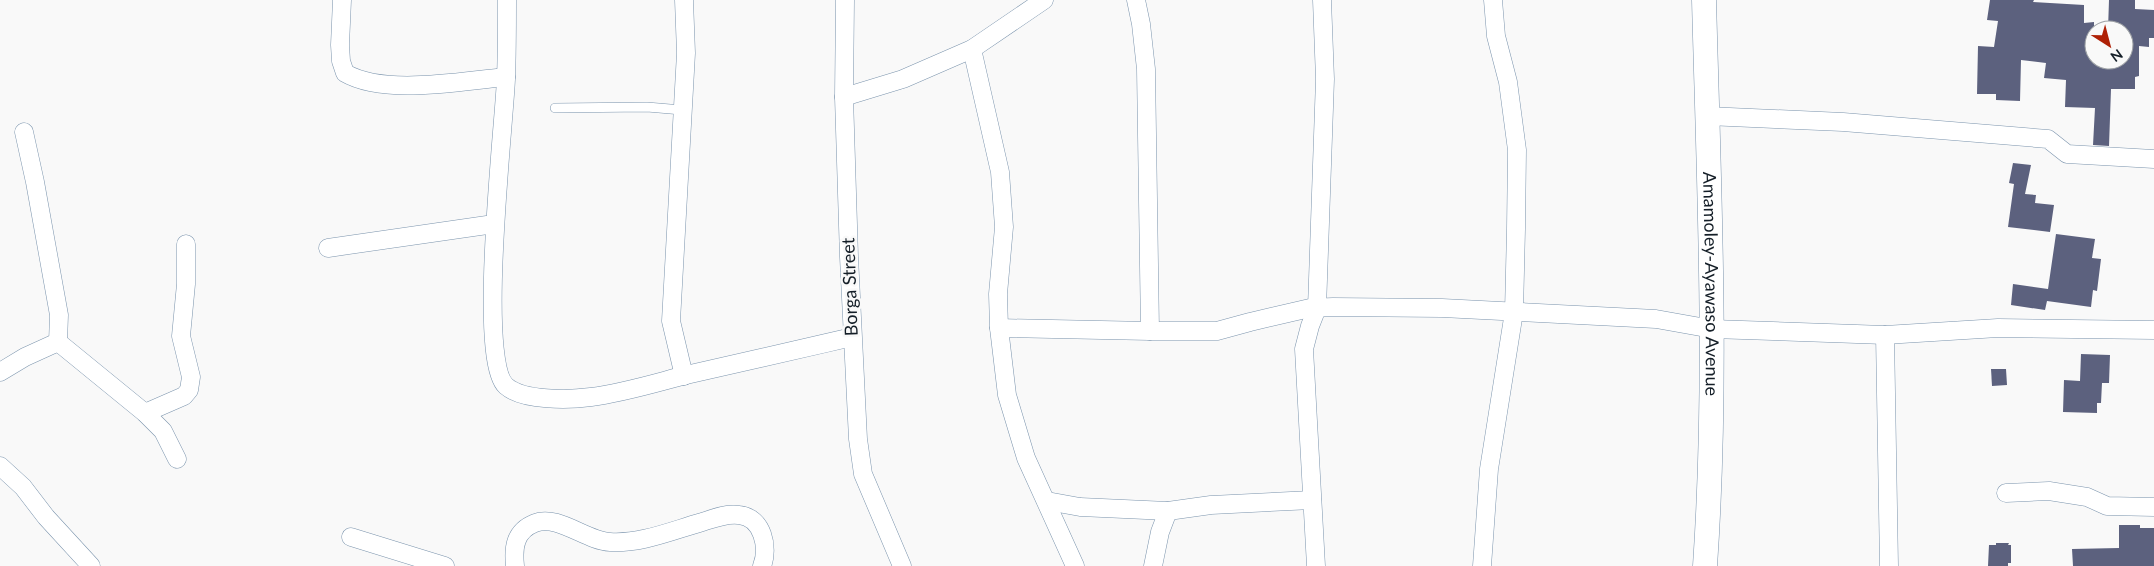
<svg xmlns="http://www.w3.org/2000/svg" width="2154" height="566" font-family="Lato,sans-serif">
<style>
.building{fill:#5c617e}
.lines{fill:none;stroke-linecap:round;stroke-linejoin:round}
.lane-casing{stroke:#7b94ad;stroke-width:10}
.street-casing{stroke:#7b94ad;stroke-width:19}
.secondary-casing{stroke:#7b94ad;stroke-width:25}
.lane{stroke:#fff;stroke-width:9}
.street{stroke:#fff;stroke-width:18}
.secondary{stroke:#fff;stroke-width:24}
.labels{text-anchor:middle;stroke-width:5;stroke-linejoin:round;paint-order:stroke}
.street-label{font-size:18px;fill:#141e27;stroke:#f9f9f9}
</style>
<rect width="100%" height="100%" fill="#f9f9f9"/>
<g class="building">
<polygon points="1990,0 2034,0 2033,2 2084,5 2084,23 2094,22 2094,60 2124,60 2124,30 2108,30 2109,0 2135,0 2135,9 2154,10 2154,38 2149,38 2149,47 2139,46 2139,76 2135,77 2135,89 2111,89 2109,146 2093,145 2095,108 2065,107 2066,80 2044,78 2046,63 2021,60 2020,101 1996,100 1996,94 1977,94 1978,46 1994,47 1998,21 1987,20"/>
<polygon points="2013,163 2031,165 2025,194 2036,195 2035,203 2054,205 2050,232 2008,227 2014,184 2009,183"/>
<polygon points="2056,234 2095,239 2092,258 2101,259 2097,291 2093,290 2091,307 2047,301 2045,310 2011,305 2013,284 2048,289"/>
<polygon points="2081,354 2110,355 2109,383 2102,383 2101,403 2097,403 2097,413 2063,412 2064,380 2080,381"/>
<polygon points="1991,369 2006,369 2007,385 1992,386"/>
<polygon points="2119,525 2140,525 2140,528 2154,528 2154,566 2073,566 2072,549 2119,548"/>
<polygon points="1996,543 2009,543 2008,545 2011,545 2011,563 2008,563 2008,566 1988,566 1989,545 1996,545"/>
</g>
<g class="lines">
<defs>
<polyline id="lane" points="555,108 647,107 682,110"/>
<g id="street">
<path d="M 342,0 L 340,45 L 341,61 L 345,73 C 385,96 460,81 506,77"/>
<path d="M 507,0 C 507,26 507,53 506,79 C 504,126 477,360 506,386 C 523,401 569,400 591,397 C 623,393 655,383 686,375 C 742,362 797,350 852,337"/>
<polyline points="845,0 844,97 849,257 858,439 863,474 902,566"/>
<polyline points="1136,0 1141,24 1146,69 1150,331 1217,331 1250,322 1310,308 1333,307 1442,308 1656,319 1712,329 1885,335 1998,328 2154,330"/>
<polyline points="972,49 1000,172 1004,227 998,294 999,328 1007,395 1026,458 1075,566"/>
<polyline points="844,97 903,79 972,49 1044,0"/>
<polyline points="1707,116 1843,122 2048,139 2067,154 2154,159"/>
<polyline points="24,132 35,182 59,315 58,342"/>
<polyline points="328,248 494,224"/>
<polyline points="999,328 1150,331"/>
<polyline points="1885,335 1889,566"/>
<polyline points="0,372 25,357 58,342 145,413 163,431 177,459"/>
<polyline points="684,376 671,321 686,53 684,0"/>
<polyline points="145,413 184,396 189,390 191,377 181,336 186,284 186,244"/>
<polyline points="0,466 23,487 46,517 91,566"/>
<polyline points="2006,493 2049,491 2087,497 2107,506 2154,507"/>
<polyline points="1047,501 1080,507 1168,511 1211,505 1312,500"/>
<polyline points="351,537 445,566"/>
<path d="M 515,566 C 513,547 515,531 535,523 C 558,514 586,541 610,542 C 640,544 671,531 699,523 C 712,519 726,513 739,515 C 763,517 769,548 762,566"/>
<polyline points="1153,566 1160,532 1168,511"/>
<polyline points="1316,566 1304,349 1310,326 1317,308 1325,79 1322,0"/>
<polyline points="1482,566 1489,469 1514,312 1516,229 1517,150 1508,82 1496,36 1493,0"/>
</g>
<g id="secondary">
<path id="s1" d="M 1704,0 C 1709,188 1718,378 1705,566"/>
</g>
</defs>
<use href="#lane" class="lane-casing"/>
<use href="#street" class="street-casing"/>
<use href="#secondary" class="secondary-casing"/>
<use href="#lane" class="lane"/>
<use href="#street" class="street"/>
<use href="#secondary" class="secondary"/>
</g>
<g class="labels">
<g class="street-label">
<text dy="6" stroke="none"><textPath href="#s1" startOffset="284">Amamoley-Ayawaso Avenue</textPath></text>
<text transform="translate(850 287) rotate(-92)" y="6">Borga Street</text>
</g>
</g>
<g transform="translate(2109 45) rotate(144)"><circle r="24" fill="#f9f9f9" stroke="#9da1a5"/>
<path d="M0-4L9 19L0 12L-9 19Z" fill="#af2106"/>
<text y="-8" font-size="14" font-weight="bold" text-anchor="middle" fill="#141e27">N</text>
</g>
</svg>
